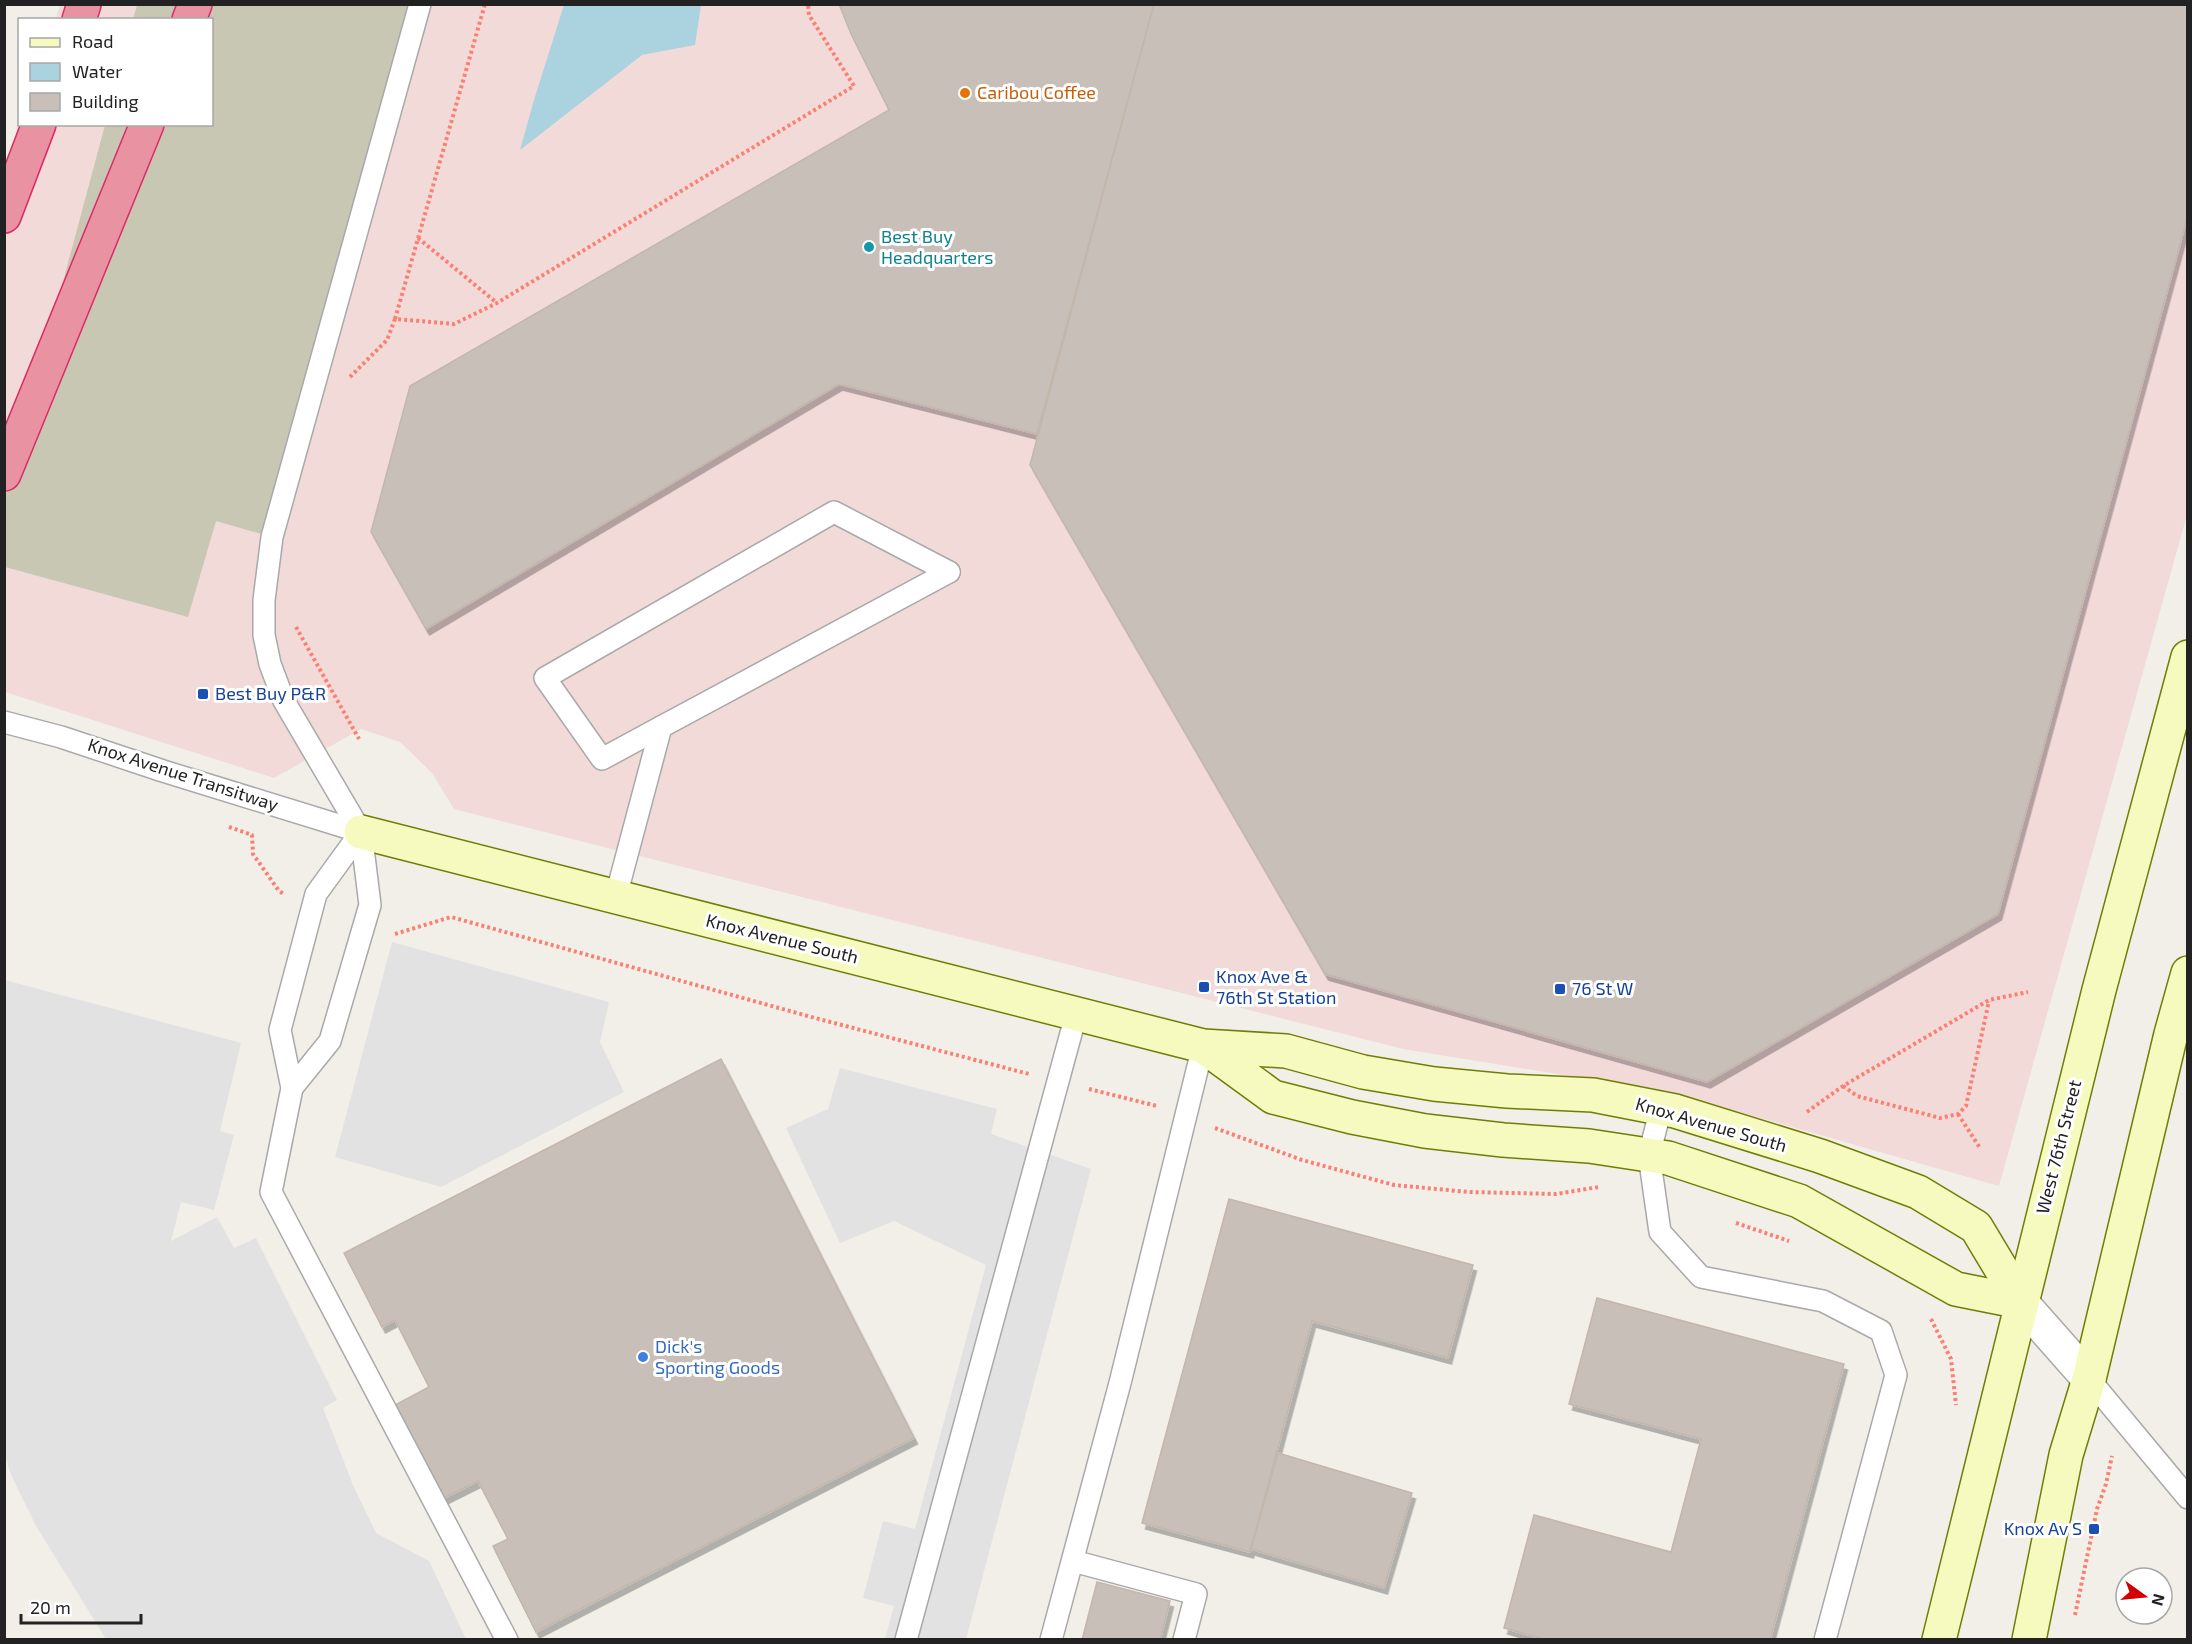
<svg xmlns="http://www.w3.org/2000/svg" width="2192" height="1644" font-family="'Exo 2',sans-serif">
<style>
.commercial{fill:#f2dad9}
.construction{fill:#c7c7b4}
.parking{fill:#e2e2e2}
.water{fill:#aad3df}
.building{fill:#c7bfb8;stroke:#c4b6ab;stroke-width:1.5;filter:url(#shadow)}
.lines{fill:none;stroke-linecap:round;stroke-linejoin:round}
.lane-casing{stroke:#a9a9a9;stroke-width:24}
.street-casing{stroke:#a9a9a9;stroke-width:36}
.secondary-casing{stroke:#707d05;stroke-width:36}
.highway-casing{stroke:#dc2a67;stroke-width:36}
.path{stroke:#fa8072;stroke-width:4;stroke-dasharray:3 3;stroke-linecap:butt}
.lane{stroke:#fff;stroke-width:21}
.street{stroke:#fff;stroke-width:33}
.secondary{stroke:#f7fabf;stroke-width:33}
.highway{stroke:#e892a2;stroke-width:33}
.food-dot{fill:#e8710a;stroke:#fff;stroke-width:2}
.culture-dot{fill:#0f9aa8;stroke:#fff;stroke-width:2}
.transit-dot{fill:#1a4fb4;stroke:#fff;stroke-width:2}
.shop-dot{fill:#3f7fe0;stroke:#fff;stroke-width:2}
.labels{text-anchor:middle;stroke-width:6;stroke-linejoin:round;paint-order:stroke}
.food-label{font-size:18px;fill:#c56008;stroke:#fff;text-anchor:start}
.culture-label{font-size:18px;fill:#0d838f;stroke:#fff;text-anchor:start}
.transit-label{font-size:18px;fill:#164399;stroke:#fff;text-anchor:start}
.street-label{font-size:18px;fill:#222;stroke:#fff}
.shop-label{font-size:18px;fill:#366cbe;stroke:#fff;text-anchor:start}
</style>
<defs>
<filter id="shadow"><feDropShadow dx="3.5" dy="6" stdDeviation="0" flood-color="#0004"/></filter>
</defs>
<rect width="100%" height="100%" fill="#f2efe9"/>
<polygon class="commercial" points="60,5 2187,5 2187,515 1999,1186 1669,1092 1403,1049 454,809 432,773 400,742 361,729 274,778 5,692 4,210 28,125 212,124 212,20 56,19"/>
<polygon class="construction" points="137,5 420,5 272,537 216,521 188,617 5,567 5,498 105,125 212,124 212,20 133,19"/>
<g class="parking">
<polygon points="392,942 609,1002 600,1042 624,1092 441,1187 335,1157"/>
<polygon points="5,980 241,1043 220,1131 234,1135 214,1210 181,1202 171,1241 217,1217 234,1248 256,1238 337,1400 323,1408 353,1485 376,1533 429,1561 466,1639 106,1639 36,1526 12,1477 5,1456"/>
<polygon points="840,1068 997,1109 991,1134 1091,1169 966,1639 885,1639 894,1606 863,1598 883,1521 915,1529 986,1265 894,1221 840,1243 786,1128 828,1109"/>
</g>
<polygon class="water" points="564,5 701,5 695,45 642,55 520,150 534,100"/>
<g class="building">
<polygon points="839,4 1154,4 1037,434 839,384 426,629 371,532 410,386 889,110 851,34"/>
<polygon points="1154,4 2188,4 2188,215 1998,914 1707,1082 1325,974 1030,465"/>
<polygon points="721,1059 914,1438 536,1632 493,1546 508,1539 478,1481 442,1499 395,1405 429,1387 395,1320 382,1327 344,1253"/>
<polygon points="1229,1199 1473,1265 1448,1358 1312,1321 1250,1552 1142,1523"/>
<polygon points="1597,1298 1844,1364 1770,1640 1547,1640 1504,1628 1534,1515 1671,1552 1701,1439 1569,1404"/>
<polygon points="1278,1453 1412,1493 1384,1588 1251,1549"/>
<polygon points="1097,1582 1170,1601 1160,1640 1082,1640"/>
</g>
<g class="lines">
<defs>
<g id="lane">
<polyline points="4,722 61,737 163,771 361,832"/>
<polyline points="661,727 602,759 545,678 834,512 949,572"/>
<polyline points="361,832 316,894 280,1030 292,1088 271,1192 507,1640"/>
<polyline points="616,896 661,727 949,572"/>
<polyline points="292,1088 330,1041 370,905 361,832 284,701 270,664 264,635 264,600 272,537 420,4"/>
<polyline points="1661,1108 1649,1155 1660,1232 1701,1277 1823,1301 1881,1331 1896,1375 1825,1640"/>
<polyline points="2089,1379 2188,1498"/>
<polyline points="1073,1561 1196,1594 1184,1640"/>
<polyline points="906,1640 1076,1015"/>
<polyline points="1051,1640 1120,1383 1203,1046"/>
</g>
<polyline id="street" points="2021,1302 2089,1379"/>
<g id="secondary">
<polyline points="361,832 1203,1046 1286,1051 1363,1072 1434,1084 1507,1091 1593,1095 1675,1111 1820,1156 1918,1192 1976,1227 2021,1302"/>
<polyline points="1203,1046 1273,1097 1352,1117 1425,1131 1503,1140 1589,1146 1668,1158 1799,1201 1956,1289 2021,1302"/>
<polyline points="1939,1640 2099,990 2188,657"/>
<polyline points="2029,1640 2066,1455 2089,1379 2171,1034 2188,973"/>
</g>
<g id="highway">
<polyline points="79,20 84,4"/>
<polyline points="189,20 195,4"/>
<polyline points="4,216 39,124"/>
<polyline points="4,474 147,124"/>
</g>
</defs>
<use href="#lane" class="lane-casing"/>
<use href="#street" class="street-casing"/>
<use href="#secondary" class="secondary-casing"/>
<use href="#highway" class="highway-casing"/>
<g class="path">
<polyline points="418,238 497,303"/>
<polyline points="395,319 485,4"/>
<polyline points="350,377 387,340 395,319 454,324 497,303 854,86 809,15 808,4"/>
<polyline points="296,627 359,739"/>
<polyline points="229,827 252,835 253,854 279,891 284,894"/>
<polyline points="395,934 451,917 815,1018 1029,1074"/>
<polyline points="1843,1086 1857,1096 1940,1118 1958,1114 1966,1106 1989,1001"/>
<polyline points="1089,1089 1157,1106"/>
<polyline points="1807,1112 1843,1086 1989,1000 2028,992"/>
<polyline points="1958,1114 1980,1148"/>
<polyline points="1215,1128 1302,1160 1394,1185 1469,1192 1556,1194 1599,1187"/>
<polyline points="1736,1223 1789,1241"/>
<polyline points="1931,1319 1951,1359 1956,1405"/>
<polyline points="2075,1615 2097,1509 2106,1484 2112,1456"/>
</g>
<use href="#lane" class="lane"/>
<use href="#street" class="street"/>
<use href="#secondary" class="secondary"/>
<use href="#highway" class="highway"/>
</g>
<circle class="food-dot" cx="965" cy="93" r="6"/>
<circle class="culture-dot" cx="869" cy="247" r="6"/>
<g class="transit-dot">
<rect x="197" y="688" width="12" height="12" rx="3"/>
<rect x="1198" y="981" width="12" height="12" rx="3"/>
<rect x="1554" y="983" width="12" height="12" rx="3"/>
<rect x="2088" y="1523" width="12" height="12" rx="3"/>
</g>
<circle class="shop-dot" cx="643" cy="1357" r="6"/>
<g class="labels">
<g class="food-label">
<text x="977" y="99">Caribou Coffee</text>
</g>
<g class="culture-label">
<text x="881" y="243">Best Buy<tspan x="881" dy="21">Headquarters</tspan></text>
</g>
<g class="transit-label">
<text x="215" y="700">Best Buy P&amp;R</text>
<text x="1216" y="983">Knox Ave &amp;<tspan x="1216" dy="21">76th St Station</tspan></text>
<text x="1572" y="995">76 St W</text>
<text x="2082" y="1535" text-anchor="end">Knox Av S</text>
</g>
<g class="street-label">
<text transform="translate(183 775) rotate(18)" y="6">Knox Avenue Transitway</text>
<text transform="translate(782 939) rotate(14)" y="6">Knox Avenue South</text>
<text transform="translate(1711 1125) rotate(16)" y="6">Knox Avenue South</text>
<text transform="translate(2059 1147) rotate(-76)" y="6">West 76th Street</text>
</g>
<g class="shop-label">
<text x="655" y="1353">Dick's<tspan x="655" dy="21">Sporting Goods</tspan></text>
</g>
</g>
<rect width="2192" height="1644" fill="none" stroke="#222222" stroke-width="12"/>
<rect x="18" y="18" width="195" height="108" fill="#ffffff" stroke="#a7a7a7" stroke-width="1.5"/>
<rect x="30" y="38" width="30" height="9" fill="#f7fabf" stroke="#a7a7a7" stroke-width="1.5"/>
<text x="72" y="48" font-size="18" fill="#222222">Road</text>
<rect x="30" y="63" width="30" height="18" fill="#aad3df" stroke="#a7a7a7" stroke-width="1.5"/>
<text x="72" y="78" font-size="18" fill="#222222">Water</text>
<rect x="30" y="93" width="30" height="18" fill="#c7bfb8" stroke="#a7a7a7" stroke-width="1.5"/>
<text x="72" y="108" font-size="18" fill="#222222">Building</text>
<g transform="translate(2144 1596) rotate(105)"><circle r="28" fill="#ffffff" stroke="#a7a7a7" stroke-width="1.5"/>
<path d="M0-4.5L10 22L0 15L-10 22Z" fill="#d40000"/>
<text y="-9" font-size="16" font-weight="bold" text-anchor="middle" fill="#222222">N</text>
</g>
<path d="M21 1614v9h120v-9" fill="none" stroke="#222222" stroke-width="3"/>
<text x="30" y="1614" font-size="18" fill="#222222" stroke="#ffffff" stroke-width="4.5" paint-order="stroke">20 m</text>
</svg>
